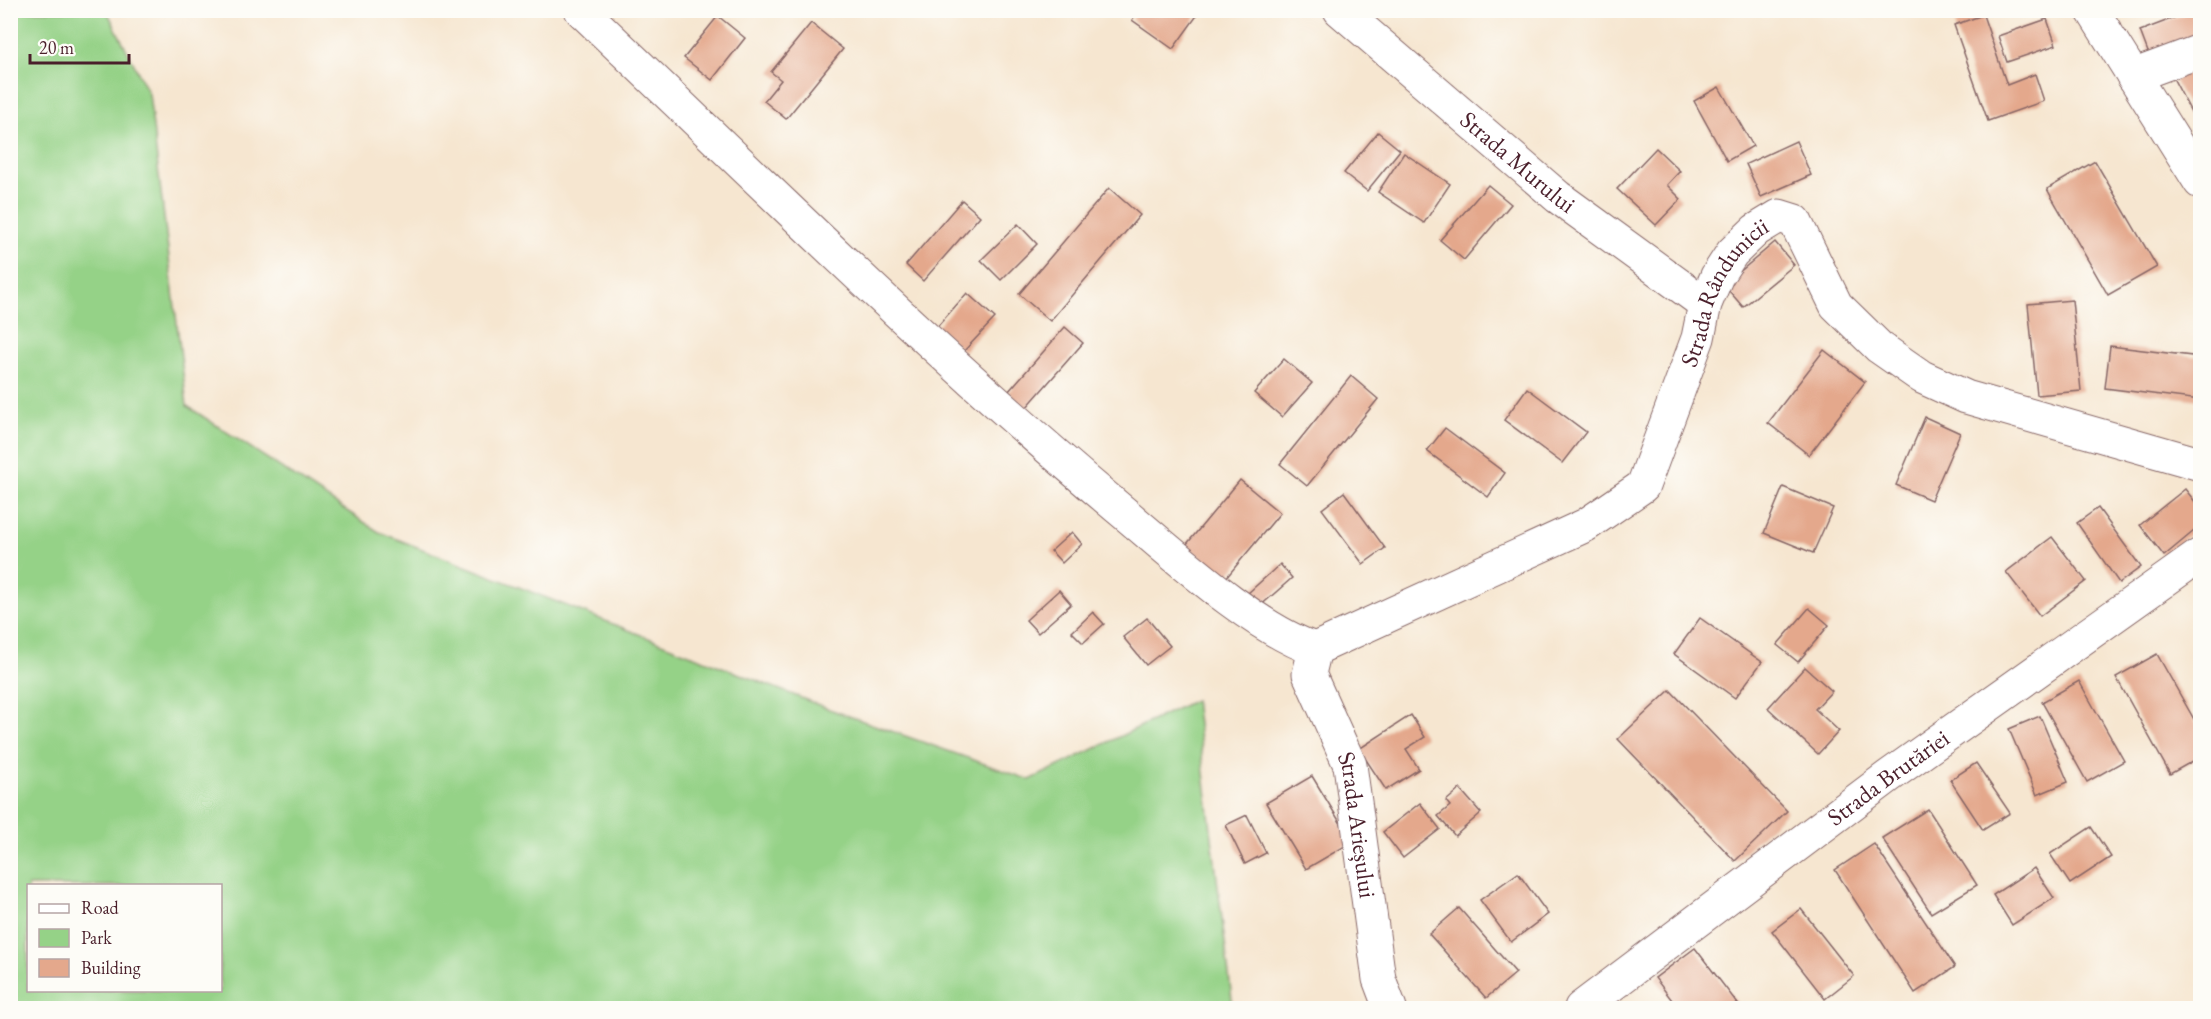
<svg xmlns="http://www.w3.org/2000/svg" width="2211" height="1019" font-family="'EB Garamond',serif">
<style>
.green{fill:#95d287;stroke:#707859;stroke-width:1.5;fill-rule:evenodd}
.building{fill:#e4a88c}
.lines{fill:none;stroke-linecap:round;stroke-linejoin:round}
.street-casing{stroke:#866565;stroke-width:35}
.street{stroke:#fff;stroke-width:33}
.labels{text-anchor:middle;stroke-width:4.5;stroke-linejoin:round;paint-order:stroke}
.street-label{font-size:24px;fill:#4a1f2b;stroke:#fdfcf7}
</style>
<rect width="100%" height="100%" fill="#fdfcf7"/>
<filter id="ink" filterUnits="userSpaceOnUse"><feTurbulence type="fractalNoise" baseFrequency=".0167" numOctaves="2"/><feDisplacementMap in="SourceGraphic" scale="12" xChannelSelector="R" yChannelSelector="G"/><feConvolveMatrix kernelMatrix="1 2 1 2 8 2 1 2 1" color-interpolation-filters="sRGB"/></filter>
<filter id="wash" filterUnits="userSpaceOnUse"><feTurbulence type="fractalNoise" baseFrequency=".008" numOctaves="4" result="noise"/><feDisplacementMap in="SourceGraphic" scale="24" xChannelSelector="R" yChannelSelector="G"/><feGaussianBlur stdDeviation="1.35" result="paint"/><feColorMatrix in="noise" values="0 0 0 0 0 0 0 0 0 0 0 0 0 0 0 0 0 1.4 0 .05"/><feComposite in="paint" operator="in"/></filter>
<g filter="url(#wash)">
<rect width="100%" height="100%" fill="#f6e6d0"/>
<path class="green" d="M 10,11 L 107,11 L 149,94 L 187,406 L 379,532 L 829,709 L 1030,780 L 1195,700 L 1233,1008 L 11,1008 ZM 28,886 L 220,886 L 220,990 L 28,990 Z"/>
<g id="blocks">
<g class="building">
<polygon points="1139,10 1201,10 1173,49 1132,20"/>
<polygon points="2192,11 2200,41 2151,60 2140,31"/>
<polygon points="1983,15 2007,85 2035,74 2044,101 1988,121 1954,25"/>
<polygon points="718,16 745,38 712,80 684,58"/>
<polygon points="2047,19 2056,45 2007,62 1998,36"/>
<polygon points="811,23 843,49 786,119 764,101 781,80 771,72"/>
<polygon points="2200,59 2200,129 2171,74"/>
<polygon points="1719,87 1753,146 1727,161 1694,101"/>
<polygon points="1378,132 1400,150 1367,191 1344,173"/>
<polygon points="1796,141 1811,175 1761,197 1746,164"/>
<polygon points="1656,148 1680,171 1667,185 1681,199 1656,225 1617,189"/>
<polygon points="1404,153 1450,184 1424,223 1378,192"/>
<polygon points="2095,161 2157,267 2108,295 2047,189"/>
<polygon points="1488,185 1511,204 1464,260 1440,240"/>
<polygon points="1109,188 1140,215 1050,321 1019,294"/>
<polygon points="962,200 980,216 923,281 906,265"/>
<polygon points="1018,224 1037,244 1001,280 981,260"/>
<polygon points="1775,242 1794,265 1743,307 1724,285"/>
<polygon points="967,293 995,318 964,351 937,327"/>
<polygon points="2072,300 2081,391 2037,395 2028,304"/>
<polygon points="1065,327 1083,343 1026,408 1008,392"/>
<polygon points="2110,346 2200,357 2200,400 2105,388"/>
<polygon points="1824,350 1865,382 1809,455 1768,423"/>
<polygon points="1284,359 1312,383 1282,417 1254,393"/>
<polygon points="1351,376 1378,399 1307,486 1280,464"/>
<polygon points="1527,388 1586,432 1562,463 1504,420"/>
<polygon points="1925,417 1960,433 1931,500 1896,485"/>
<polygon points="1445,428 1505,473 1488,497 1427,451"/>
<polygon points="1240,480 1280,513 1226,578 1186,545"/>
<polygon points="1783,487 1833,508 1813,553 1764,533"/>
<polygon points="2185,489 2200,508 2200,526 2164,556 2140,525"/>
<polygon points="1344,492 1385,548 1363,564 1322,509"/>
<polygon points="2098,508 2141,567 2119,583 2077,523"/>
<polygon points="1072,532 1082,544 1062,563 1051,551"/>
<polygon points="2052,537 2086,581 2040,616 2006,572"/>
<polygon points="1280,564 1292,578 1259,607 1247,594"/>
<polygon points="1059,590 1071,604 1038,633 1026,620"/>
<polygon points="1809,608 1829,625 1798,662 1777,645"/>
<polygon points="1093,612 1104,624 1083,643 1072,632"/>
<polygon points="1147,618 1170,646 1146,665 1123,637"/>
<polygon points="1700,618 1762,662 1735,698 1674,654"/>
<polygon points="2157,654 2200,730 2200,757 2170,774 2116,677"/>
<polygon points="1805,667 1832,691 1815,709 1839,731 1818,754 1768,708"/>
<polygon points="2079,681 2124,761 2087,782 2042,702"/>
<polygon points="1670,690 1787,811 1735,861 1618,739"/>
<polygon points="1411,715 1425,737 1406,749 1419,769 1386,790 1359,749"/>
<polygon points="2040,716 2068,782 2037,795 2009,729"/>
<polygon points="1976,763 2010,813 1983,830 1950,780"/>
<polygon points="1312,776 1352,842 1306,869 1266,803"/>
<polygon points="1460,789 1481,813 1455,836 1438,816 1450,806 1446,801"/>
<polygon points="1420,803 1440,829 1403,858 1383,832"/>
<polygon points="1928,809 1977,885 1931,913 1882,838"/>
<polygon points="1247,815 1266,853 1245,864 1226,825"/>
<polygon points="2091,827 2111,857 2070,884 2050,854"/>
<polygon points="1874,844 1955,967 1915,993 1835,870"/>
<polygon points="2034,868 2054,898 2012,925 1993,895"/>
<polygon points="1518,873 1548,914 1511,942 1480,900"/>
<polygon points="1459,908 1516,973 1486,998 1429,934"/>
<polygon points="1801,909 1854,976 1825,999 1772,931"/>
<polygon points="1695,948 1741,1008 1678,1008 1655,978"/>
</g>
</g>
</g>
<g filter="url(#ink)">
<use href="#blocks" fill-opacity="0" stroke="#866565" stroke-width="1.5"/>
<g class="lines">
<defs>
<g id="street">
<path d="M 581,10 C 757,178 930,350 1117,507 C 1169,550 1252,628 1315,649"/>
<path id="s1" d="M 1340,10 L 1558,197 L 1705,304"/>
<polyline points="2092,10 2200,182"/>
<polyline points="2133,76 2200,51"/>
<path id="s2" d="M 1315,649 L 1586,525 L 1643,486 L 1698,338 L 1705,304 L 1717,276 L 1732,253 L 1756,230 L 1779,216 L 1795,221 L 1836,305 L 1879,347 L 1922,377 L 1966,397 L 2200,464"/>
<path id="s3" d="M 1315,649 L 1309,674 L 1350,765 L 1379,979 L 1390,1008"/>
<path id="s4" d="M 1581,1008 L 1889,776 L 2200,555"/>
</g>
</defs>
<use href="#street" class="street-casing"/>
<use href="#street" class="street"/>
</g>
</g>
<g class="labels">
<g class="street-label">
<text dy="8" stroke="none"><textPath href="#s1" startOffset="234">Strada Murului</textPath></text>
<text dy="8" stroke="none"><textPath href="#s2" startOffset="579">Strada Rândunicii</textPath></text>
<text dy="8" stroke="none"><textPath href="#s4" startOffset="384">Strada Brutăriei</textPath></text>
<text dy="8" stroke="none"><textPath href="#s3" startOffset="186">Strada Arieșului</textPath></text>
</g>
</g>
<rect width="2211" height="1019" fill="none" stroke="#fdfcf7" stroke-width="36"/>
<rect x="27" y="884" width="195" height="108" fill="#fdfcf7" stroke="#b5a4a5" stroke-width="1.5"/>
<rect x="39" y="904" width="30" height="9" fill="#ffffff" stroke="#b5a4a5" stroke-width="1.5"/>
<text x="81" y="914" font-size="18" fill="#4a1f2b">Road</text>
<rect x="39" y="929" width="30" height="18" fill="#95d287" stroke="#b5a4a5" stroke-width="1.5"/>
<text x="81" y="944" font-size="18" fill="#4a1f2b">Park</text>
<rect x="39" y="959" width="30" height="18" fill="#e4a88c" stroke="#b5a4a5" stroke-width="1.5"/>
<text x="81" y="974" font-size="18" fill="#4a1f2b">Building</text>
<path d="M30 54v9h99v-9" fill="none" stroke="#4a1f2b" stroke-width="3"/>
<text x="39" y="54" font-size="18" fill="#4a1f2b" stroke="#fdfcf7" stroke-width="4.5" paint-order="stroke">20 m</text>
</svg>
